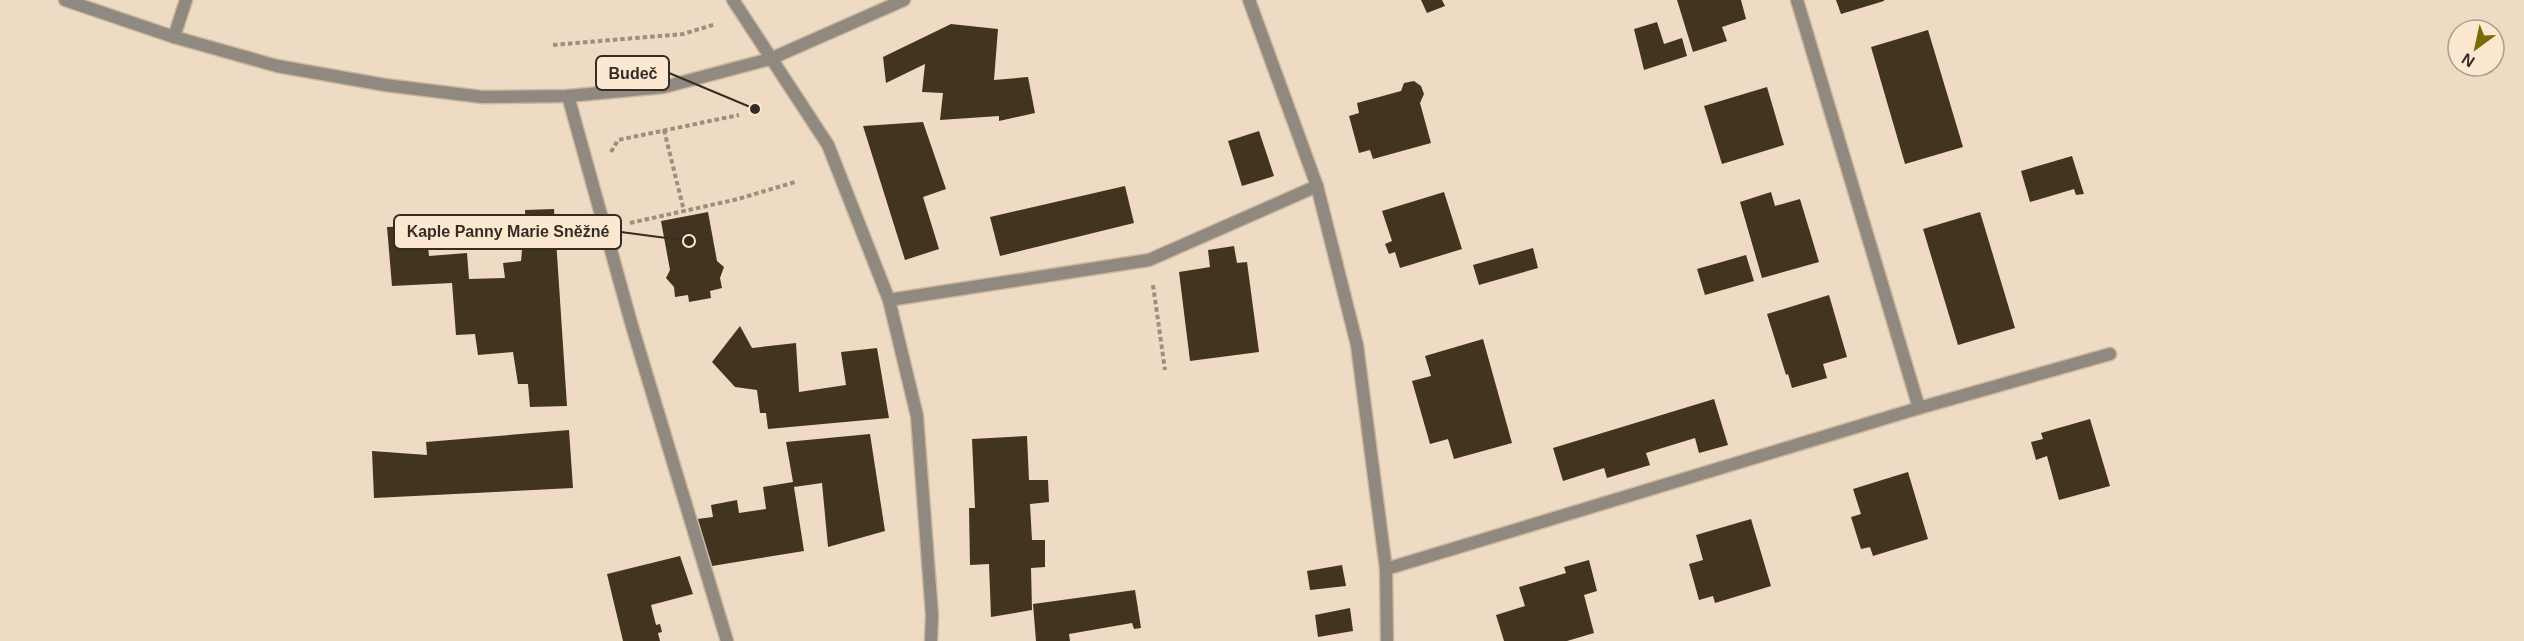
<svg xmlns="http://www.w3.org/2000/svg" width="2524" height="641" font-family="Arial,sans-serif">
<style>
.building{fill:#433420}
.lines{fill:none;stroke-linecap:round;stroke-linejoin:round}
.minor-casing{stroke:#cab8a3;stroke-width:15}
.tertiary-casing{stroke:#cab8a3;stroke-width:15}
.path{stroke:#9d8e7d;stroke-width:4;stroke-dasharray:4.5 3;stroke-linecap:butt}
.minor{stroke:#90897f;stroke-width:12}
.tertiary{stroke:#90897f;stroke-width:12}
.leader{fill:none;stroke:#352d24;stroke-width:2}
.callout-dot{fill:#352d24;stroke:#fce8d0;stroke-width:2}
.callout{fill:#fce8d0;stroke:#352d24;stroke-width:2}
.callout-label{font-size:16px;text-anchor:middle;font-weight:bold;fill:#352d24}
</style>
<rect width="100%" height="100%" fill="#efdbc3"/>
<g class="building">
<polygon points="1421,0 1442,0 1445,6 1427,13"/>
<polygon points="1677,0 1741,0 1746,19 1722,27 1727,41 1693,52"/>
<polygon points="1836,0 1884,0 1884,1 1841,14"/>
<polygon points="1657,22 1664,44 1682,38 1687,56 1644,70 1634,29"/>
<polygon points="951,24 998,29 994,80 1028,77 1035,113 999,121 999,116 940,120 943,93 922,92 925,64 886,83 883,57"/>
<polygon points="1928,30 1963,147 1905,164 1871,47"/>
<polygon points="1414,81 1421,86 1424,94 1420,103 1431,143 1373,159 1370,150 1359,153 1349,116 1359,113 1357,103 1401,91 1404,83"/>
<polygon points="1767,87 1784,145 1722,164 1704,106"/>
<polygon points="923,122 946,189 923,197 939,249 905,260 863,126"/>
<polygon points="1259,131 1274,176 1242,186 1228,141"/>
<polygon points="2072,156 2084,194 2076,195 2074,189 2030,202 2021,171"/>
<polygon points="1125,186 1134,223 1000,256 990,217"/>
<polygon points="1444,192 1462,249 1400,268 1395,252 1389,254 1385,244 1392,241 1382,211"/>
<polygon points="1771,192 1775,206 1800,199 1819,262 1762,278 1740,202"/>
<polygon points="554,209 567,406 530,407 528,384 518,384 513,352 478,355 475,334 456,335 452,283 392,286 387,227 426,226 429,256 467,253 469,279 505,278 503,263 521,261 523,239 526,239 525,210"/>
<polygon points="708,212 717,261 724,267 720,278 722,288 710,291 711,298 689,302 688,295 675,297 674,287 666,278 670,270 661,221"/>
<polygon points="1980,212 2015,328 1958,345 1923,229"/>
<polygon points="1234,246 1237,263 1247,262 1259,352 1190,361 1179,272 1210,267 1208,250"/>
<polygon points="1533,248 1538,268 1479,285 1473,265"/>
<polygon points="1746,255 1754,281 1705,295 1697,269"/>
<polygon points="1829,295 1847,357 1823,364 1827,378 1792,388 1788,374 1786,375 1767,314"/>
<polygon points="740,326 752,348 796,343 799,392 846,385 841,352 877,348 889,418 768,429 766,413 760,413 757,390 735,387 712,362"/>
<polygon points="1483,339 1512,443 1454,459 1448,439 1430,444 1412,381 1431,376 1425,356"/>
<polygon points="1714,399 1728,445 1699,453 1695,438 1646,453 1650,465 1607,478 1604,468 1563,481 1553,448"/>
<polygon points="2090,419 2110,486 2059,500 2047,456 2036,460 2031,442 2043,439 2041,433"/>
<polygon points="569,430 573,488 374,498 372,451 427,455 426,442"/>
<polygon points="870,434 885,531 828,547 822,483 794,487 804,551 712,566 697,519 713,517 711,505 737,500 739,513 766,509 763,487 793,482 786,442"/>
<polygon points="1027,436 1029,480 1048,480 1049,502 1030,504 1032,540 1045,540 1045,567 1031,568 1032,610 991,617 989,564 970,565 969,508 975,508 972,439"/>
<polygon points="1908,472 1928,539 1873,556 1870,547 1861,549 1851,517 1861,514 1853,489"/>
<polygon points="1751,519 1771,586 1715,603 1713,596 1699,600 1689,564 1703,560 1696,535"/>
<polygon points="680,556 693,594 651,605 656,625 660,624 662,632 658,633 660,641 623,641 607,574"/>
<polygon points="1589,560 1597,591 1584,595 1594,633 1567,641 1504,641 1496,615 1525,606 1519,587 1566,573 1564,567"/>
<polygon points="1342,565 1346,586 1310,590 1307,571"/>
<polygon points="1135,590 1141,628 1134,629 1132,623 1069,634 1070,641 1036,641 1033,604"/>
<polygon points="1350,608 1353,631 1318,637 1315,615"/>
</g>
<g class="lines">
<defs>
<g id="minor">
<polyline points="733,0 828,145 889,300 917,416 932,615 931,641"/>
<polyline points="1249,0 1317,186 1357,345 1386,569 1387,641"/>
<polyline points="1797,0 1919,408"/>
<polyline points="174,37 186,0"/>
<polyline points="568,96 632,326 727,641"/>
<polyline points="889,300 1149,260 1317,186"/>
<polyline points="1386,569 1919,408 2110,354"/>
</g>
<polyline id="tertiary" points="65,0 174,37 277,66 385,85 482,97 568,96 664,87 770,59 904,0"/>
</defs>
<use href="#minor" class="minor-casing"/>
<use href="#tertiary" class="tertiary-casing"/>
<g class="path">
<polyline points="553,45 683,34 716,24"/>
<polyline points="664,130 684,211"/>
<polyline points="611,152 618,140 739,115"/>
<polyline points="630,223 738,199 795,182"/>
<polyline points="1153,285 1165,370"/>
</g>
<use href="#minor" class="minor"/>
<use href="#tertiary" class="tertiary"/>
</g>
<path class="leader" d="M755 109L669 73M689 241L621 232"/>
<g class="callout-dot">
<circle cx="755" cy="109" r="6"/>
<circle cx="689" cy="241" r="6"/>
</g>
<g class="callout">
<rect x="596" y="56" width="73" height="34" rx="6"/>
<rect x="394" y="215" width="227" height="34" rx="6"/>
</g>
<g class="callout-label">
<text x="633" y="79">Budeč</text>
<text x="508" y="237">Kaple Panny Marie Sněžné</text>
</g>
<g transform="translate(2476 48) rotate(213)"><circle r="28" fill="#fce8d0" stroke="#ac9d8b" stroke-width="1.5"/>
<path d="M0-4.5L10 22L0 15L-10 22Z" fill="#796c06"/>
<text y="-9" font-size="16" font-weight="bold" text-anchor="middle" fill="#352d24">N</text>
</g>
</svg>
